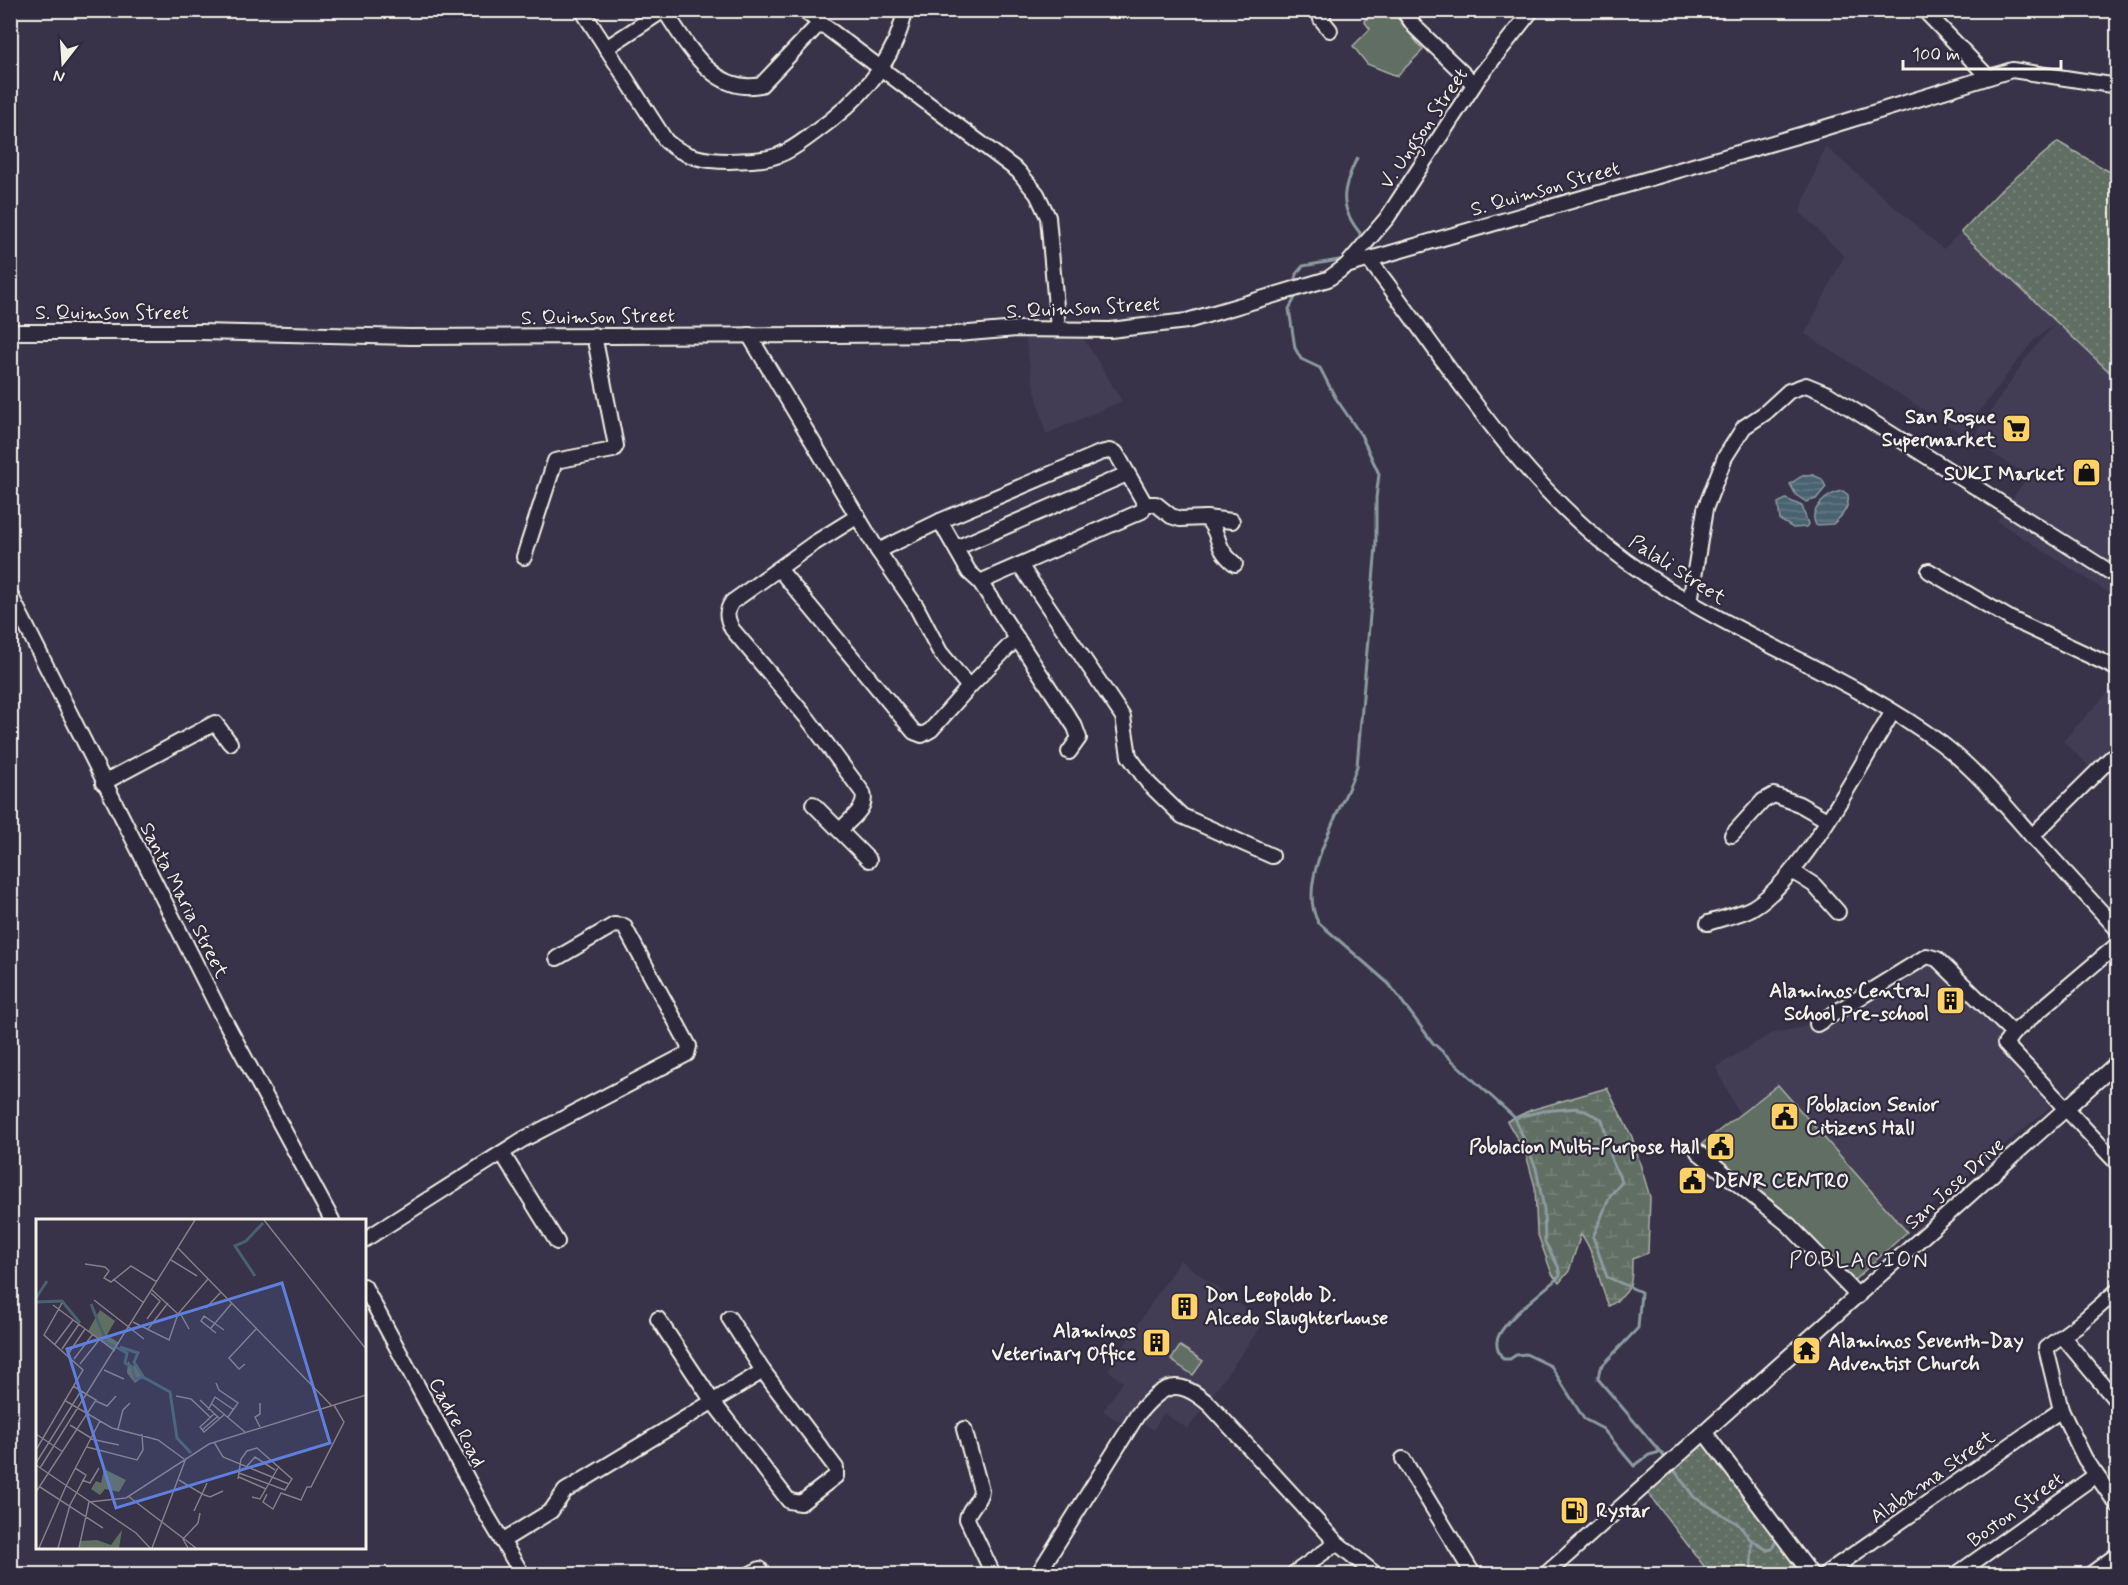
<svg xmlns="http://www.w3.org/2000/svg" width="2128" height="1585" font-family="Mynerve,sans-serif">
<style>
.built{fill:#433e55}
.grass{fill:url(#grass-dots);stroke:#aab0a6;stroke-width:1.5}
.wetland{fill:url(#wetland-marsh);stroke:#aab0a6;stroke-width:1.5}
.green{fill:#606e64;stroke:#aab0a6;stroke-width:1.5}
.water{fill:url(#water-rules);stroke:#8d9ba0;stroke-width:1.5}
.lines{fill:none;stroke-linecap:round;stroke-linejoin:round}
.stream{stroke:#8d9ba0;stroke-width:3}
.minor-casing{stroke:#f4f1e8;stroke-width:18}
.minor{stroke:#2f2a3d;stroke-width:14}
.labels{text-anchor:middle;stroke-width:4.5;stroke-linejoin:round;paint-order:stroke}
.street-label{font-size:20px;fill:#f4f1e8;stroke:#2f2a3d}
.poi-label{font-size:20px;font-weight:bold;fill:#f4f1e8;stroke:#2f2a3d;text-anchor:end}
.quarter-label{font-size:22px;letter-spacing:1.5px;fill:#f4f1e8;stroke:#2f2a3d}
.inset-river{fill:none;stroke:#496270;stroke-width:3}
.inset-road{fill:none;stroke:#837f88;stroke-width:1.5}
.view{fill:#5e7fdd;fill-opacity:0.15;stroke:#5e7fdd;stroke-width:3}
.inset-edge{fill:none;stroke:#f4f1e8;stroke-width:3}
</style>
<defs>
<pattern id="grass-dots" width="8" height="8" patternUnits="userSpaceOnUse" patternTransform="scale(1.5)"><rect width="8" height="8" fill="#606e64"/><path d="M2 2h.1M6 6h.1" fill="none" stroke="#77837a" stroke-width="1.8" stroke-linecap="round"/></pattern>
<pattern id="wetland-marsh" width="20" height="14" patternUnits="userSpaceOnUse" patternTransform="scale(1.5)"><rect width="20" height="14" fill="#606e64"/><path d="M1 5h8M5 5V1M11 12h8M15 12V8" fill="none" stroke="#77837a"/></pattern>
<pattern id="water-rules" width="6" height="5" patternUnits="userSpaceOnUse" patternTransform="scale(1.5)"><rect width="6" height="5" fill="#496270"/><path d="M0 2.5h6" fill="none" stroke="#647984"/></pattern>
</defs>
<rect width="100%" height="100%" fill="#383348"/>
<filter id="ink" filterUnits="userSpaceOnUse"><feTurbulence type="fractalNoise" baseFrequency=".0167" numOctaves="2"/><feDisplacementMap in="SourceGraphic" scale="12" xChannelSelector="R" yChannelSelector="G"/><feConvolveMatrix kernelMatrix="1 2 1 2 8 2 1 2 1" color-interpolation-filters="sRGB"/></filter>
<g filter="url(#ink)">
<g class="built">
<polygon points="1825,146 1943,249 1961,232 2117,379 2117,598 1997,521 2028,476 1972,440 2024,361 2055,324 2032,342 1962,434 1805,334 1844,256 1800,212"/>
<polygon points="1056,322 1074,323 1122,401 1046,434 1032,378 1023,324"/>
<polygon points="2117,683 2117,744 2092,769 2063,741"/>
<polygon points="1924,954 2009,1030 1995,1045 2050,1107 1904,1229 1778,1085 1739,1114 1716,1067 1772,1033 1800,1028 1873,987"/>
<polygon points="1180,1260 1264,1322 1188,1429 1164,1413 1153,1430 1131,1415 1125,1425 1103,1411 1123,1382 1108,1370"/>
</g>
<g class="grass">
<polygon points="2058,142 2117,176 2117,379 1961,232 2002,189"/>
<polygon points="1711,1438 1810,1574 1710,1574 1647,1492"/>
</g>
<path class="wetland" d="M 1607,1088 L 1632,1137 L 1650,1197 L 1648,1253 L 1632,1259 C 1632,1285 1632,1292 1609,1306 C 1598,1282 1597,1256 1581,1234 L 1569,1271 L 1559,1283 L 1552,1274 L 1537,1232 L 1535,1187 L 1526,1154 L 1507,1121 L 1531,1110 Z"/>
<g class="green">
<polygon points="1374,11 1392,11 1423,50 1397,76 1367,64 1353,46 1370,29 1364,21"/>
<polygon points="1778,1085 1907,1232 1852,1282 1699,1146"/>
<polygon points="1180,1346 1203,1361 1193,1375 1171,1360"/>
</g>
<g class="water">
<polygon points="1813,475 1822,479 1826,487 1816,499 1806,502 1796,495 1790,484 1802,476"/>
<path d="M 1843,491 L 1848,495 C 1850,507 1842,516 1833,524 L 1816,525 C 1807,510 1829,492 1843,491 Z"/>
<polygon points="1786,499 1802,506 1808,524 1806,527 1793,528 1780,520 1778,503"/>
</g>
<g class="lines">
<g class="stream">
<path d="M 1357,158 C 1342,189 1338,206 1360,233 L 1360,242"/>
<polyline points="1296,279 1296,274 1303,266 1345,259"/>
<path d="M 1297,294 L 1289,309 L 1295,348 L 1301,359 L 1320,368 L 1335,397 L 1361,435 L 1379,474 L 1376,498 L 1376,546 L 1357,766 C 1344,808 1295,879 1318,922 L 1389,984 L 1433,1043 L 1515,1118 L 1543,1111 L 1578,1108 L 1602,1119 L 1612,1161 L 1622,1182 L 1610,1196 L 1593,1237 L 1607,1277 L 1641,1292 L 1638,1328 L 1600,1368 L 1598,1379 L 1668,1461"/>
<path d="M 1515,1118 L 1536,1168 L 1544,1209 L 1545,1242 L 1558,1266 L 1560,1276 C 1545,1290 1500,1322 1497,1341 C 1496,1348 1499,1353 1503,1359 L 1510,1359 L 1516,1355 L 1526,1354 L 1551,1366 L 1584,1419 L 1603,1429 L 1634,1466 L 1649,1455 L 1660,1452"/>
<polyline points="1672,1467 1694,1497 1738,1524 1750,1539 1767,1550 1772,1549 1778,1537"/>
<polyline points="1751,1574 1752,1541"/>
</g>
<defs>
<g id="minor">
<path d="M 582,10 L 666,141 C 684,157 705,161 729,161 C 746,160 764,161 779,155 C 792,150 803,141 814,133 C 856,103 895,64 905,10"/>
<path d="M 664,10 C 687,44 713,95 761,85 L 819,24"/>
<polyline points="803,10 1018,171 1037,194 1048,217 1058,329"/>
<polyline points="1325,10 1321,19 1330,30"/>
<polyline points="1403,10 1415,27 1474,84"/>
<polyline points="1924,10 1988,77"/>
<polyline points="606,48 664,10"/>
<path d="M 1370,261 C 1446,359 1509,468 1608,547 C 1709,628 1838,667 1942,744 C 1976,770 2003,803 2031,835 C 2060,867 2089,898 2118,930"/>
<polyline points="1346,266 1387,218 1479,77 1532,10"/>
<polyline points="10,332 201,332 410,337 833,335 957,334 1017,329 1110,330 1187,321 1328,279 1346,266 1814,131 2012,70 2118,86"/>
<polyline points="749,335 878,551 916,606 940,652 969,687"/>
<polyline points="1145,504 1156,504 1171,516 1180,519 1206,518 1232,521"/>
<path d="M 858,516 L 813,544 L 732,602 C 725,613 727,618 732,629 L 808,719 L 863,793 C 868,809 849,819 840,831 L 869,860"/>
<path d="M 1206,518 C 1222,534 1213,547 1235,564"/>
<polyline points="940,521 969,572 980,582 1075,727 1079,738 1069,752"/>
<polyline points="956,548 1127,474"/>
<polyline points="878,551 940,521 1100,453 1109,451 1116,453 1145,504 1142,511 980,582"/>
<polyline points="524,557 555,461 613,450 616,446 594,335"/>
<polyline points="1020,565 1123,717 1129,756 1149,784 1182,816 1272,856"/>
<polyline points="779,569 914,732 922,735 931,730 969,687 1017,638"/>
<polyline points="1929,571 2011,619 2118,669"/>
<polyline points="10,594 219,1010 332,1220"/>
<polyline points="1690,602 1705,509 1725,457 1744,427 1765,413 1789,391 1806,385 1828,394 2118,577"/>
<polyline points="103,783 215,723 230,743"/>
<polyline points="813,804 840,831"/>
<polyline points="1732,835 1763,801 1774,795 1799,804 1827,820"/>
<polyline points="2032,836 2118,751"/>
<polyline points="1792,871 1814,885 1838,912"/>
<path d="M 1708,923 C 1722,918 1739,915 1752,908 C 1802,879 1861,764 1892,713"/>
<polyline points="2118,944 2013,1033 2005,1044 2118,1164"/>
<polyline points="1817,1024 1927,956 1937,959 2013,1033"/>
<polyline points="1698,1152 1789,1225 1858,1296"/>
<polyline points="502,1153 557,1242"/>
<polyline points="364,1240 522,1140 687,1054 689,1046 624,926 614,925 557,958"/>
<polyline points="364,1286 485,1512 522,1574"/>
<polyline points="2118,1290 2079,1324 2046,1348 2061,1410 2085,1459 2118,1506"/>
<polyline points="658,1319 713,1402 789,1501 801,1503 836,1476 836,1468 763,1371 729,1318"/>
<polyline points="2063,1337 2113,1397"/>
<path d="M 964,1429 L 981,1490 C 980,1502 968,1508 967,1519 L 993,1574"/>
<polyline points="1705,1433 1811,1574"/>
<polyline points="1403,1459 1473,1574"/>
<polyline points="502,1541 551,1511 565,1491 763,1371"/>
<polyline points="750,1574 760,1569"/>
<path d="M 1038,1574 L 1138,1414 C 1164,1383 1178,1377 1210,1405 L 1337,1543 L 1375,1574"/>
<polyline points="1293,1574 1337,1543"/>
<polyline points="1546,1574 2118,1062"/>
<polyline points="1825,1574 2061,1410"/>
<polyline points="1957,1574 2096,1475"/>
<polyline points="2091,1574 2118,1554"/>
</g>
</defs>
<use href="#minor" class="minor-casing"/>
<use href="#minor" class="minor"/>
</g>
</g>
<defs>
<symbol id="supermarket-square" viewBox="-11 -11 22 22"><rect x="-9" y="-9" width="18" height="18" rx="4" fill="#ffd166" stroke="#2f2a3d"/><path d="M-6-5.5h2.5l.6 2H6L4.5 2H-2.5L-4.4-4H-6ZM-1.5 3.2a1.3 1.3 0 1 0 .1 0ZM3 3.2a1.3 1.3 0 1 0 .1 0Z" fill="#111"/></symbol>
<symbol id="shop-square" viewBox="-11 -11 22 22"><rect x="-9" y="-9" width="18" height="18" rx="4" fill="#ffd166" stroke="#2f2a3d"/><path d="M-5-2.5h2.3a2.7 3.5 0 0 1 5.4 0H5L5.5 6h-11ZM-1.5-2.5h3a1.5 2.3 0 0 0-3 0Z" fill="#111"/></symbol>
<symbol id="building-square" viewBox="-11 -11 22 22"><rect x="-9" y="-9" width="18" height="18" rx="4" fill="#ffd166" stroke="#2f2a3d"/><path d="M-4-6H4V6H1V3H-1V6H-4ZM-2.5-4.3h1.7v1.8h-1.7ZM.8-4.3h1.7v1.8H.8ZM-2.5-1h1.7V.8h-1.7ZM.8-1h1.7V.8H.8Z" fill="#111"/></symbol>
<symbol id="civic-square" viewBox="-11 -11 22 22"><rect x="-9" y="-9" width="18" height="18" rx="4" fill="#ffd166" stroke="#2f2a3d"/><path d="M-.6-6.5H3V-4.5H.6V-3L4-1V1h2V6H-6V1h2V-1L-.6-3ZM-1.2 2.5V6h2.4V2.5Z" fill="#111"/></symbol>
<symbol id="temple-square" viewBox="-11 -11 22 22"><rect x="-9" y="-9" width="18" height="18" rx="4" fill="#ffd166" stroke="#2f2a3d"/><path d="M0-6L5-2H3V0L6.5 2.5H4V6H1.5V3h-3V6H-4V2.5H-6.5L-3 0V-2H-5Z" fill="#111"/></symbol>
<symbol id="fuel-square" viewBox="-11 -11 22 22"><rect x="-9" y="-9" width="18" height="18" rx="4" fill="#ffd166" stroke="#2f2a3d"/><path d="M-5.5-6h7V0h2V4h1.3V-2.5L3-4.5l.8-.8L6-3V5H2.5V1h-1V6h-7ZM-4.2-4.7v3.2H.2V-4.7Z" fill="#111"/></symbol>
</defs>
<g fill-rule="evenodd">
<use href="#supermarket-square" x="2000" y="412" width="33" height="33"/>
<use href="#shop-square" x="2070" y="456" width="33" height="33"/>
<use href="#building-square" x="1934" y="984" width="33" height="33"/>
<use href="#civic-square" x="1768" y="1100" width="33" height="33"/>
<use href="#civic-square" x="1704" y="1130" width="33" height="33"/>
<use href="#civic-square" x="1676" y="1164" width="33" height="33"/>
<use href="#building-square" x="1168" y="1290" width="33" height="33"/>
<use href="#building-square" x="1140" y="1326" width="33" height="33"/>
<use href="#temple-square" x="1790" y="1334" width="33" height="33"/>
<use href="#fuel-square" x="1558" y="1494" width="33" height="33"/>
</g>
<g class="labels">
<g class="street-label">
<text transform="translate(1423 128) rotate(-56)" y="7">V. Ungson Street</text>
<text transform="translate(1545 188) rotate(-16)" y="7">S. Quimson Street</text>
<text transform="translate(1083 307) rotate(-3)" y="7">S. Quimson Street</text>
<text x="112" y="319">S. Quimson Street</text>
<text transform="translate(598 316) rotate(-1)" y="7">S. Quimson Street</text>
<text transform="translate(1678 569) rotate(33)" y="7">Palali Street</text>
<text transform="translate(185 900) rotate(63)" y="7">Santa Maria Street</text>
<text transform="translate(1954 1183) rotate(-42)" y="7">San Jose Drive</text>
<text transform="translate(458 1422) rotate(62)" y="7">Cadre Road</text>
<text transform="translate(1932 1476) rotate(-35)" y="7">Alabama Street</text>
<text transform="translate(2015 1509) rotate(-36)" y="7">Boston Street</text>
</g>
<g class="poi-label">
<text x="1996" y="423">San Roque<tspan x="1996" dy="23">Supermarket</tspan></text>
<text x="2065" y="480">SUKI Market</text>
<text x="1929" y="997">Alaminos Central<tspan x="1929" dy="23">School Pre-school</tspan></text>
<text x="1806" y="1111" text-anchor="start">Poblacion Senior<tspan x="1806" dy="23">Citizens Hall</tspan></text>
<text x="1700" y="1153">Poblacion Multi-Purpose Hall</text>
<text x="1713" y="1187" text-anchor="start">DENR CENTRO</text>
<text x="1205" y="1301" text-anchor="start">Don Leopoldo D.<tspan x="1205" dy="23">Alcedo Slaughterhouse</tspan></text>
<text x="1136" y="1337">Alaminos<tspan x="1136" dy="23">Veterinary Office</tspan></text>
<text x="1828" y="1347" text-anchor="start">Alaminos Seventh-Day<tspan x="1828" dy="23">Adventist Church</tspan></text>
<text x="1596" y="1517" text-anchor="start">Rystar</text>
</g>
<g class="quarter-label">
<text x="1859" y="1267">POBLACION</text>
</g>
</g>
<g transform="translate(36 1219)">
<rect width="330" height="330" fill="#383348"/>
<path d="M 64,91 L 79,102 L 71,116 L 83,124 L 78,132 L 52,112 ZM 68,250 L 90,261 L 83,273 L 69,270 L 64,276 L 55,270 L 60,262 L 65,264 ZM 86,311 L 83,329 L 43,329 L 44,322 L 61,321 L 75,326 Z" fill="#606e64"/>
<path d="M 92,142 L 97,148 L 99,143 L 108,157 L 99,164 L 91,154 Z" fill="#606e64"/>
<path class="inset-river" d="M 219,57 L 199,27 L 210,22 L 227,4M 0,79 L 11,62M 0,83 L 26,82 L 44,104M 55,85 L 70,122M 70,123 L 91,134 L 89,144 L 96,148 L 99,160 L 107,158 L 134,173 L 141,219 L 155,234M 84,128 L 102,134 L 98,143 L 107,157"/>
<path class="inset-road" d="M 228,1 L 330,130M 142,29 L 296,187M 135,41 L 161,57M 49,45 L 69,48 L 73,52 L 68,59 L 75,63 L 95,47 L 121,63M 77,60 L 108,84M 116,71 L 142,95 L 172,60M 58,81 L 108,120M 17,86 L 79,132M 170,89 L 185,73M 144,94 L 153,110M 111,100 L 124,82 L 115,74M 97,103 L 133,121 L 142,95M 175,109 L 196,84M 112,110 L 132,84M 180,114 L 165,102 L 168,97 L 188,111M 19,125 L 37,101M 26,130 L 43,105M 32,135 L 49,110M 38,140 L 57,115M 44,145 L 63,121M 209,145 L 203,150 L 193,139 L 221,109M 68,151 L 88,160M 180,164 L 183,171 L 202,184 L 192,198M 140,177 L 155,180 L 174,198M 28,181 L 76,209 L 122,221 L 148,240M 164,181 L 184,200M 60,182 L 71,187 L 80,177M 176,185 L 209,213M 172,191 L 179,178 L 198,191M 178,195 L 164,208 L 168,213 L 189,195M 34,206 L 55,219M 224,208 L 219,198 L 224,195 L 224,184M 82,210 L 87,191 L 94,184M 166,211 L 181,198M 0,215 L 27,233M 55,220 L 83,226M 178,223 L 187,238 L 253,265M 51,228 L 101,241 L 107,231 L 106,215M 0,231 L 47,151 L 8,116 L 26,84M 0,244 L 45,172M 0,246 L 100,314 L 114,329M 211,247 L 219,238 L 239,251M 4,249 L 159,1M 203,258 L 230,270M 202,260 L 205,240 L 211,232 L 221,229 L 256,260 L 249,271 L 203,254M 46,261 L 54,264 L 63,249M 143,261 L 166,275 L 171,264M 30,267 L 64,202M 4,268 L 67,309M 0,273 L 60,181 L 37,167M 231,275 L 227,283 L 237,290 L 245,274 L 265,281 L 271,268 L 275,268 L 308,203 L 298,186M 92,277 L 160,329M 216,278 L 224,280 L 243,247M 158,292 L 166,275 L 174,278 L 187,272M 3,329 L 30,267M 22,329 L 34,286 L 50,256 L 39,249M 43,329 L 53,283 L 90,279 L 173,225 L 330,176M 116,329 L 150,239M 152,329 L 147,320 L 162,304 L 164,294"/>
<path class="view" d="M 246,64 L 294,224 L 80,289 L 31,130 Z"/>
<rect width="330" height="330" class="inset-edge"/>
</g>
<rect width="2128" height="1585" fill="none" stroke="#2f2a3d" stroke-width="36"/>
<rect x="18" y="18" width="2092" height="1549" fill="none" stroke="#f4f1e8" stroke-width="2" filter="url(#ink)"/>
<g transform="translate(63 63) rotate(197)" stroke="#2f2a3d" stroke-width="4.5" paint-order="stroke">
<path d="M0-4.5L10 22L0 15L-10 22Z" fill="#f4f1e8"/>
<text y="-9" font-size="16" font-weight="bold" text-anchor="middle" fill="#f4f1e8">N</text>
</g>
<path d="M1903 60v9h158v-9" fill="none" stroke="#f4f1e8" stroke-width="3"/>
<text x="1912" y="60" font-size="18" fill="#f4f1e8" stroke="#2f2a3d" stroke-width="4.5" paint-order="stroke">100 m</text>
</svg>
